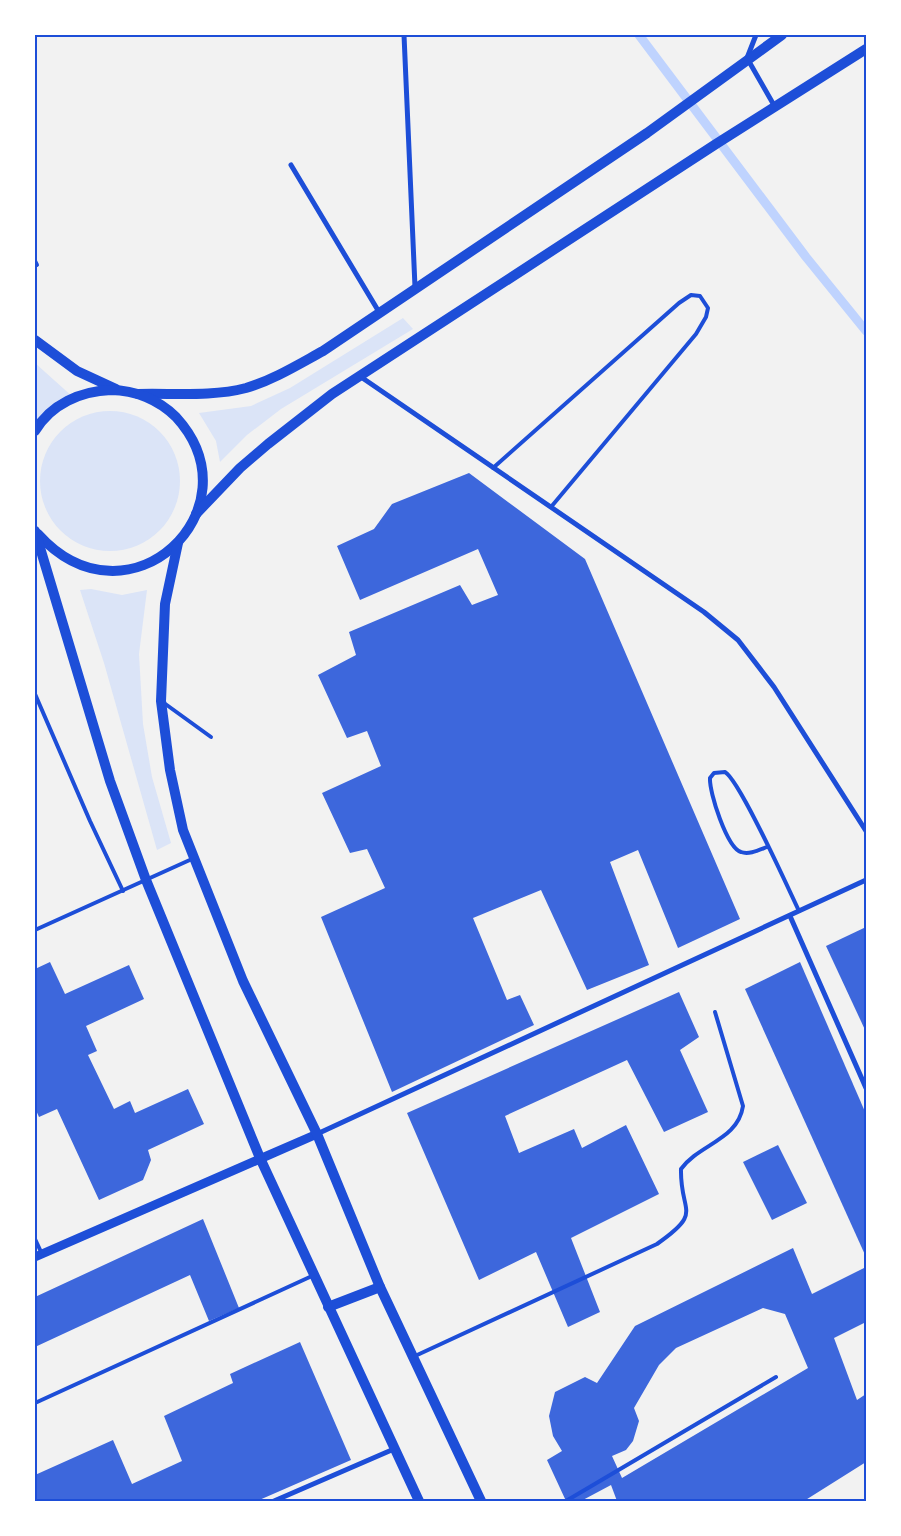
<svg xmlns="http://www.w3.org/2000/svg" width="901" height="1536" font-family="'Noto Serif',serif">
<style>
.green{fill:#dbe4f7}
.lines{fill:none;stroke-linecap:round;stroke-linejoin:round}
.stream{stroke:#bfd3fe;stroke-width:9}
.building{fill:#3d67dc;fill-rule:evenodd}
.service{stroke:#1d4ed8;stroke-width:4}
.minor{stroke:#1d4ed8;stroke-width:5}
.tertiary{stroke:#1d4ed8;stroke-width:9}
.secondary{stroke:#1d4ed8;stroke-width:10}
.neatline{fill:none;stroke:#1d4ed8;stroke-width:2}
</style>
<rect width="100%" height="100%" fill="#f2f2f2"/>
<g class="green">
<polygon points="403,318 413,329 281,409 247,435 220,462 216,441 199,413 251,406 290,388"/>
<polygon points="35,363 74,398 35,424"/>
<circle cx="110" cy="481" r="70"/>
<polygon points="91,589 122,595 147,590 139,654 143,724 152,777 171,843 157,850 104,663 80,590"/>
</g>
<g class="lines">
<polyline class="stream" points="639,35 806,257 866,331"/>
</g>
<g class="building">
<polygon points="469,473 585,559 740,919 678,948 638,850 610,862 649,965 587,990 541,890 473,918 507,1000 520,995 534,1025 392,1092 321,917 385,888 367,849 350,853 322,793 381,766 367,731 347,738 318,675 356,655 349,632 460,585 472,605 498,595 478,549 360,600 337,546 374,529 392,504"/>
<polygon points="866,927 866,1032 826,946"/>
<polygon points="50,962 65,994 129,965 144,999 86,1026 97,1051 88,1055 114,1109 130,1101 135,1113 188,1089 204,1124 148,1150 151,1160 143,1180 99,1200 57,1109 39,1117 35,1108 35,969"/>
<polygon points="800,962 866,1114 866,1257 745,989"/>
<polygon points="679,992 699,1037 680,1050 708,1112 664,1132 627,1060 505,1116 519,1153 574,1129 582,1148 626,1125 659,1194 571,1238 600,1312 568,1327 536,1252 479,1280 407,1113"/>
<polygon points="778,1145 807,1203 772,1220 743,1162"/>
<polygon points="203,1219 239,1308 209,1321 190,1275 35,1347 35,1297"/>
<path d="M 793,1248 L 812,1294 L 866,1267 L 866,1322 L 834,1338 L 857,1400 L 866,1394 L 866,1462 L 804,1501 L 617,1501 L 611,1485 L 581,1501 L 566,1501 L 547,1460 L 562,1451 L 553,1436 L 549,1416 L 555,1392 L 585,1377 L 597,1383 L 635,1326 ZM 763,1308 L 785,1314 L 808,1368 L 622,1478 L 612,1456 L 626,1450 L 633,1441 L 639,1421 L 634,1408 L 659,1365 L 676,1348 Z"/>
<polygon points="300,1342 351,1460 257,1501 35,1501 35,1475 113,1440 132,1484 182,1461 164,1416 233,1383 230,1374"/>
</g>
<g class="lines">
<g class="service">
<polyline points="35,261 37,265"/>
<polyline points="493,468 679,303 691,295 700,296 708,308 706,317 696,334 551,507"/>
<polyline points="35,694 90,821 123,891"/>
<polyline points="164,703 211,737"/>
<path d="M 767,847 C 759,850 749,855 741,852 C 727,848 709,792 710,778 L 714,773 L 725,772 C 740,781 788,888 799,911"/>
<polyline points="35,930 192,859"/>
<polyline points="35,1239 42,1254"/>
<path d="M 415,1356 L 657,1244 C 704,1211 680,1214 681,1169 C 699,1144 738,1140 743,1106 L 715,1012"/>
<polyline points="35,1403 312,1276"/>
<polyline points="566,1501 776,1377"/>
</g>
<g class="minor">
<polyline points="404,35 415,287"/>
<polyline points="756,35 747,58 775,107"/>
<polyline points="291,165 379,312"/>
<polyline points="361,377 704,612 738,640 774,687 866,831"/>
<polyline points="790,916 866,1088"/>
<polyline points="317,1134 866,880"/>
<polyline points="274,1501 394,1449"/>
</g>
<polyline class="tertiary" points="35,1257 317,1134"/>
<g class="secondary">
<polyline points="35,340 77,371 116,389"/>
<path d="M 138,394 C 173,393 212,397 246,388 C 273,380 299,364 323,351 L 647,133 L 782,35"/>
<path d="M 35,431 C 51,404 81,391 111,390 C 135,390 159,400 176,417 C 260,509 128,634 38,534"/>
<polyline points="196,514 240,468 268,444 332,394 716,144 866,49"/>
<polyline points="35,531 110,781 146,880 260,1158 419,1501"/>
<polyline points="178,543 165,604 161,701 170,770 183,830 243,981 317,1134 380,1287 481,1501"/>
<polyline points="328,1307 380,1287"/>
</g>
</g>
<rect width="901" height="1536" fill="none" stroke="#ffffff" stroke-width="72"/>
<rect x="36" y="36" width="829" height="1464" class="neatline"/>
</svg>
